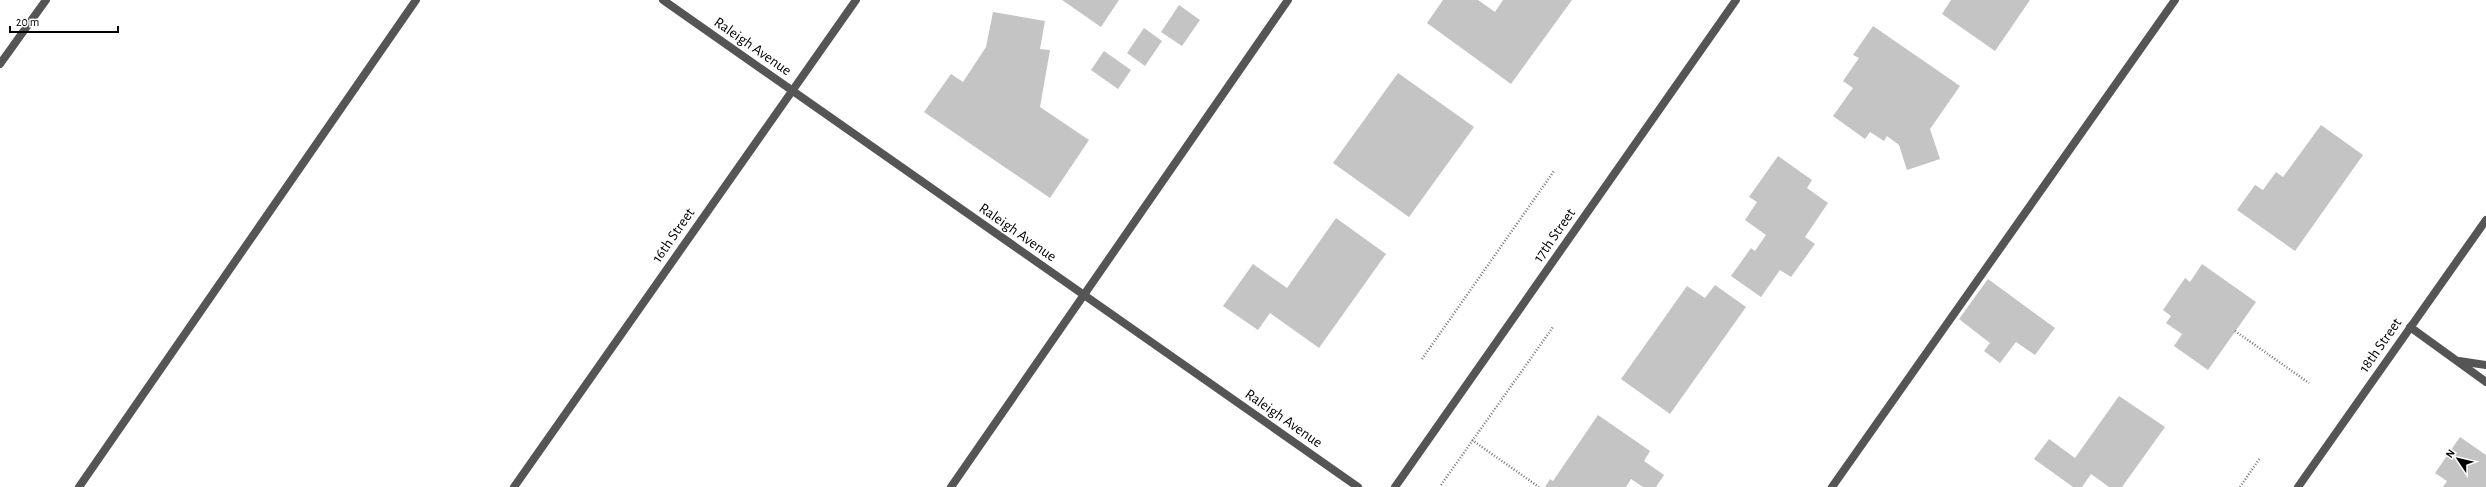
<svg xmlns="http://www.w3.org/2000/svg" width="2486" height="487" font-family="'Alegreya Sans',sans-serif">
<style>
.building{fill:#c4c4c4}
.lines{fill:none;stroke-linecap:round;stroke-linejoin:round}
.path{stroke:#777;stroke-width:2.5;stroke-dasharray:1 2;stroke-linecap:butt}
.lane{stroke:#555;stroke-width:8}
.street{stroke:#555;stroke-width:8}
.labels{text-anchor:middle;stroke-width:3.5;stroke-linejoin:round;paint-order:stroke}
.street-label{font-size:15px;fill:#000;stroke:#fff}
</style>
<rect width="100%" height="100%" fill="#fff"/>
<g class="building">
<polygon points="1062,0 1119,0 1101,27"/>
<polygon points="1443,0 1478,0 1495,12 1503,0 1572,0 1511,84 1427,23"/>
<polygon points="1951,0 2030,0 1995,51 1942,14"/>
<polygon points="1179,5 1200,20 1182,46 1161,32"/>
<polygon points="993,12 1045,21 1040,49 1050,50 1040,107 1089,140 1050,198 924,112 951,74 963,82 986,47"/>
<polygon points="1873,26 1960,86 1930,129 1940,159 1907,170 1899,145 1887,136 1884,141 1870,132 1865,139 1833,116 1853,88 1843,81 1859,58 1853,55"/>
<polygon points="1144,28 1162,41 1145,66 1127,53"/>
<polygon points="1104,51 1131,70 1118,89 1091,70"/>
<polygon points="1398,73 1474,127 1409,217 1333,163"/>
<polygon points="2321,125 2363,155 2295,251 2237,210 2255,185 2263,190 2276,172 2283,177"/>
<polygon points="1778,156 1812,180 1807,188 1828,203 1805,237 1815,244 1791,277 1780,270 1761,297 1731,276 1751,248 1755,251 1766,235 1745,220 1757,202 1749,197"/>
<polygon points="1336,218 1386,254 1319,348 1270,313 1258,330 1223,306 1253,264 1287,288"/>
<polygon points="2202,264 2256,302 2208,370 2174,346 2182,334 2166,323 2171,316 2163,310 2185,278 2190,282"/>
<polygon points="1988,279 2055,328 2035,355 2016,342 2000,363 1984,351 1990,343 1959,319"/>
<polygon points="1715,285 1746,307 1670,414 1621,379 1687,286 1705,298"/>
<polygon points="2119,396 2165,427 2122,487 2109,487 2091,474 2082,487 2073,487 2034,459 2049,439 2075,458"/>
<polygon points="1598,415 1650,451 1644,461 1664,475 1656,487 1643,487 1631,479 1626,487 1545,487 1550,479 1553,481"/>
<polygon points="2460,437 2486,455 2486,487 2443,487 2447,481 2435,473"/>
</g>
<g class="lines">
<g class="path">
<polyline points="2235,331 2309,383"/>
<polyline points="1422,359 1554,171"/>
<polyline points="1472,440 1539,487"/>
<polyline points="1441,485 1553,327"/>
<polyline points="2240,487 2260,458"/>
</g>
<g class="lane">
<polyline points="2410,327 2486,382"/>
<polyline points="2459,361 2486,365"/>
<polyline points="79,487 416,0"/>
<polyline points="951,487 1288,0"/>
<polyline points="1832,487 2175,0"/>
</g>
<g class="street">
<polyline points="663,0 1358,487"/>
<polyline points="0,64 46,0"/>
<polyline points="514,487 856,0"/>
<polyline points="1395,487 1736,0"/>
<polyline points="2298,487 2486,220"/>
</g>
</g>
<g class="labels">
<g class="street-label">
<text transform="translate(753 46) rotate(35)" y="5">Raleigh Avenue</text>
<text transform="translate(1018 232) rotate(35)" y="5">Raleigh Avenue</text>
<text transform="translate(673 235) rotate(-55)" y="5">16th Street</text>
<text transform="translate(1554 235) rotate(-55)" y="5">17th Street</text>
<text transform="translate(2380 345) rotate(-55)" y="5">18th Street</text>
<text transform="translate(1284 418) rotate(35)" y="5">Raleigh Avenue</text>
</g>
</g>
<g transform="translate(2458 459) rotate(305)" stroke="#ffffff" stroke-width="3" paint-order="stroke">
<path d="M0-3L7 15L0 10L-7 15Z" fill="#000000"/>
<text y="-6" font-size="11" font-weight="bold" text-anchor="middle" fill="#000000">N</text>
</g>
<path d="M10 26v6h108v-6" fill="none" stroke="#000000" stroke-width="2"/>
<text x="16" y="26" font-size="12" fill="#000000" stroke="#ffffff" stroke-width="3" paint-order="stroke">20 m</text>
</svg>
